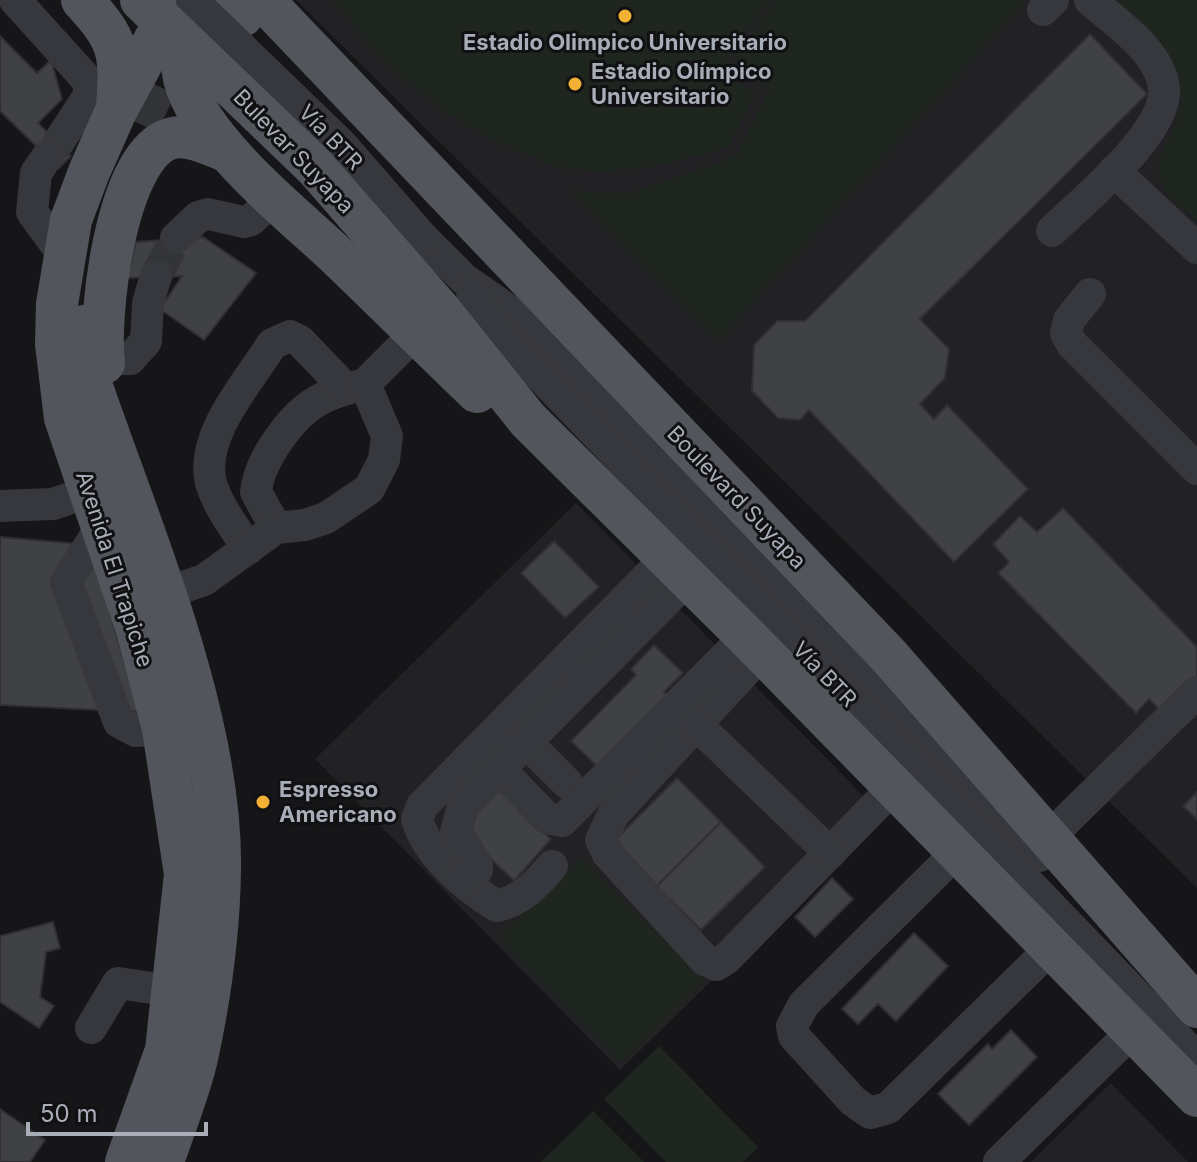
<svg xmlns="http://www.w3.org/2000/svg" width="1197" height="1162" font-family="Inter,sans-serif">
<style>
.built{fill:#222225}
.green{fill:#1e261f}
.building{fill:#404145;stroke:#303034;stroke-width:2}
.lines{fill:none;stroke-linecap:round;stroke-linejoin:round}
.minor-tunnel{stroke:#333438;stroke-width:32;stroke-dasharray:32 16;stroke-linecap:butt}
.major-tunnel{stroke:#333438;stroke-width:42;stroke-dasharray:42 21;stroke-linecap:butt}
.minor{stroke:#37383d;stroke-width:32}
.major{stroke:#53555c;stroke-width:42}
.minor-bridge{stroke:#37383d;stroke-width:32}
.major-bridge{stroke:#53555c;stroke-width:42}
.poi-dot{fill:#f2b134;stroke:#111113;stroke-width:3}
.labels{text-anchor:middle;stroke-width:6;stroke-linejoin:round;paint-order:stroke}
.poi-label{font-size:22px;font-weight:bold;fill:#a8adb8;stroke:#111113;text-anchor:start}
.street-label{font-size:22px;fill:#a8adb8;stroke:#111113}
</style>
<rect width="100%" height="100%" fill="#161618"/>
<g class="built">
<polygon points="296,0 1197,0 1197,888 405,108"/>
<polygon points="576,503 882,815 620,1070 315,759"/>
<polygon points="1111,1083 1188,1162 1031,1162"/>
</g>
<g class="green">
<path d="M 335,0 L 768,0 L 718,74 L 756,94 L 727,148 C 674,163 614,178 558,167 C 546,164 534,157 523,153 C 448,123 381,67 335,0 Z"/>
<polygon points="776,0 1026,0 718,341 569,191 628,194 736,156 771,88 731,67"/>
<path d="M 1111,0 L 1197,0 L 1197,220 C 1187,211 1167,198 1162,186 C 1145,149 1192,122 1180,87 C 1168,53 1135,26 1111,0 Z"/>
<polygon points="582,858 704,981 621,1062 499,938"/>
<polygon points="659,1046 758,1147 743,1162 666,1162 604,1099"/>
<polygon points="593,1111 644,1162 541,1162"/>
</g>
<g class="building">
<polygon points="1090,34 1147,94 920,319 949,349 945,378 920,404 934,419 947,405 1028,489 954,562 809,410 800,420 778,418 752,391 754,345 777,321 805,321"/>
<polygon points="0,36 37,73 51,60 62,99 38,123 71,156 59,168 0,111"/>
<polygon points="203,237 256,273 204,340 160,309 182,276 127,278 136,242"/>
<polygon points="1063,508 1197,647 1197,685 1166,716 1149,699 1136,713 998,573 1009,562 993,544 1020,516 1037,532"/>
<polygon points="0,537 90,545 139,712 0,705"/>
<polygon points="554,541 599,587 565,618 521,573"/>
<polygon points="654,645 683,673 664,692 670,697 599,768 571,741 636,675 631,669"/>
<polygon points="677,778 721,822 657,886 613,842"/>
<polygon points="496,788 551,839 514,881 462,831"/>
<polygon points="1197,792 1197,820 1183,806"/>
<polygon points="721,822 765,867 701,930 657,886"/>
<polygon points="832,878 853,899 815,937 795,917"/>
<polygon points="53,922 60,948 46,952 40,997 54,1006 39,1028 0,1002 0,936"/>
<polygon points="914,933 948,966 896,1021 878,1004 858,1024 842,1009"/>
<polygon points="1011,1030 1037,1057 969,1125 938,1094 988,1044 992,1049"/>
<polygon points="0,1109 45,1140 30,1162 0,1162"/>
</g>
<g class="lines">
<polyline class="minor-tunnel" points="156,276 176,238"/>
<polyline class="major-tunnel" points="138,123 173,52 183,22"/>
<g class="minor">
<polyline points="15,0 90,83 88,97 58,143"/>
<polyline points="1043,10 1053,0"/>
<polyline points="47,157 36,173 32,212 54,242 65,250"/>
<polyline points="1114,171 1197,248"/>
<path d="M 1052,231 C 1082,201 1168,133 1164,88 C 1160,51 1115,22 1090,0"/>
<polyline points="176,238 198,217 208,214 244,222 251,220 276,197"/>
<polyline points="423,238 464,279 517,316 1039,856"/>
<polyline points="472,292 497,331 1197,1058"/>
<polyline points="1090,294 1069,320 1066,333 1072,344 1197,469"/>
<polyline points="104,359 130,359 146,341 148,303 156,276"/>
<polyline points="0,506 53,504 91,491"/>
<polyline points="102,526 66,582 119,722 136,731 163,729"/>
<path d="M 276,528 L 256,492 C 259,460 293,412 323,398 C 336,391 351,388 365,384"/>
<path d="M 248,549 C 235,528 218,507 211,483 C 199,435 249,382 272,344 L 290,336 L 300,341 L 346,389"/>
<polyline points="163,594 204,580 276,528 305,525 326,518 369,489 384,460 387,436 365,384 416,333"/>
<polyline points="762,653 613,815 601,840 608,854 705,960 716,965 726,959 894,787"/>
<polyline points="697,725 830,853"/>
<polyline points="525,741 567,783"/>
<polyline points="486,755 547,818 562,821 746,636"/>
<polyline points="1049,837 1197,692"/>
<polyline points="957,852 804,1004 792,1026 794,1036 853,1101 870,1113 888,1108 1051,948"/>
<path d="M 552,866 C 537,884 520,901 497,906 C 466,887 427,855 417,819 L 422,806 L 667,557"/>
<polyline points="461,879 477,870 477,864 456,832 463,806 688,579"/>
<polyline points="91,1028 118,983 172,991"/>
<polyline points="999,1162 1133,1031"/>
</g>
<g class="major">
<path d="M 82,0 C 119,40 121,52 117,106"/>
<polyline points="263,0 889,656 1197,1007"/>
<path d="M 242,16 C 219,17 197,20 186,44 C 157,110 295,215 337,256 C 384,301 430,347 477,392"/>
<polyline points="440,310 528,420 746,636 1197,1096"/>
<path d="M 83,326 L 89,378 C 139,525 223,716 220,871 C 219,932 210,998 197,1058 C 189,1093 174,1128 163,1162"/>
<path d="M 104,363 C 98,316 116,150 173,138 C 190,134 210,145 226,151"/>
<polyline points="126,1162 166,1050 185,874 163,729 137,630 65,418 56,344 57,304 71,220 89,172 116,111 168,15 185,0"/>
</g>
<polyline class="minor-bridge" points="192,0 342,145 423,238"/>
<polyline class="major-bridge" points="141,0 315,167 440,310"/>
</g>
<g class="poi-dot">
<circle cx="625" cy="16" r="8"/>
<circle cx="575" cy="84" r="8"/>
<circle cx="263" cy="802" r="8"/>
</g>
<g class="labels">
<g class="poi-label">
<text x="625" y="50" text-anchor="middle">Estadio Olimpico Universitario</text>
<text x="591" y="79">Estadio Olímpico<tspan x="591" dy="25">Universitario</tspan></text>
<text x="279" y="797">Espresso<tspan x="279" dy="25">Americano</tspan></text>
</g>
<g class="street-label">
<text transform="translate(331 137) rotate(46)" y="8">Vía BTR</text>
<text transform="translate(294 151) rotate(46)" y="8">Bulevar Suyapa</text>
<text transform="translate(737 497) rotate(46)" y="8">Boulevard Suyapa</text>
<text transform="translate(115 569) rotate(72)" y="8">Avenida El Trapiche</text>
<text transform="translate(825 674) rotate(46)" y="8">Vía BTR</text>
</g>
</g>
<path d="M28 1122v12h178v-12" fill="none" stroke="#a8adb8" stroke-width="4"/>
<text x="40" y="1122" font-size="24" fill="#a8adb8" stroke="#111113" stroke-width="6" paint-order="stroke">50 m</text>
</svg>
